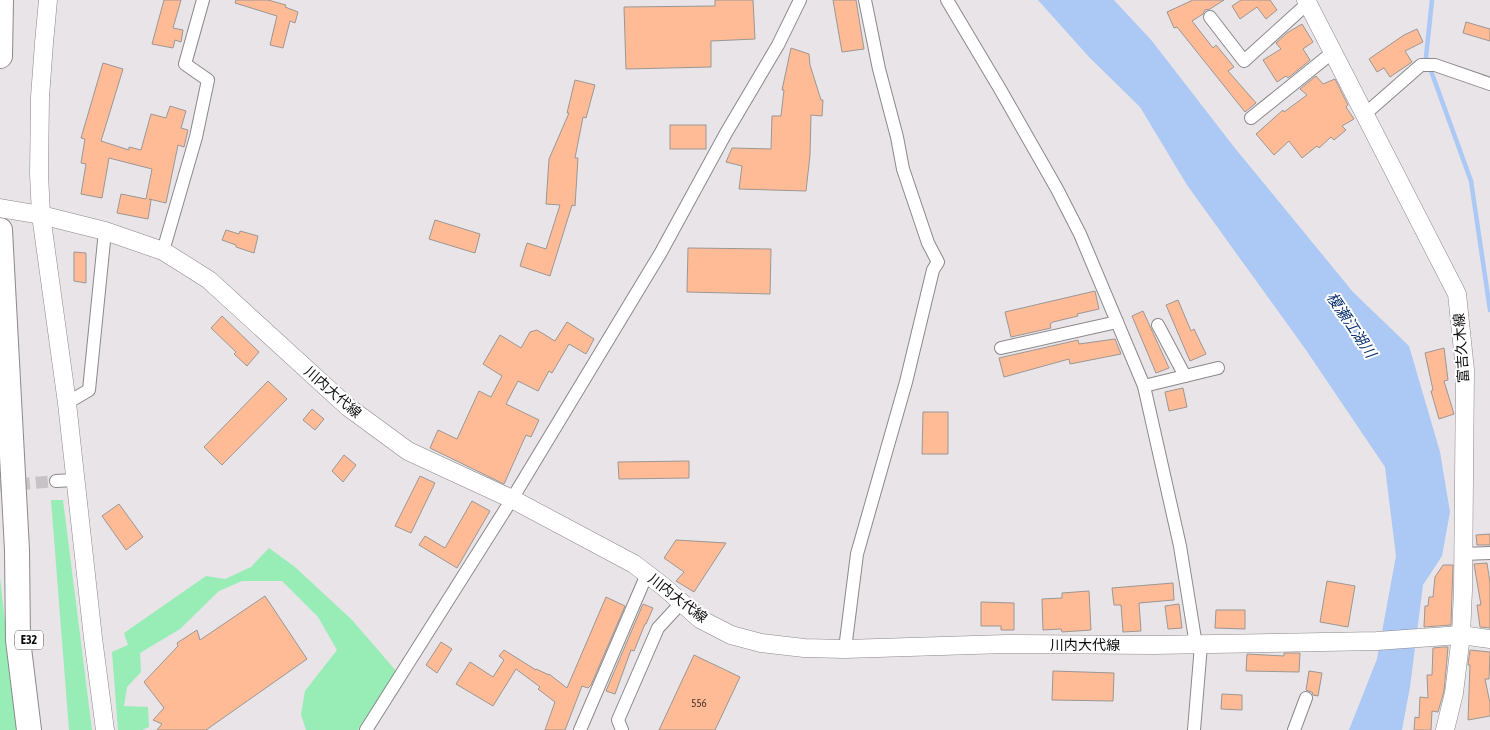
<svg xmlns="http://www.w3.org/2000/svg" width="1490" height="730" font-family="'Asap Condensed','Noto Sans JP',sans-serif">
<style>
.green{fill:#97edb5}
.water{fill:#acc8f4}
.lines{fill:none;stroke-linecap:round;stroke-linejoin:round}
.stream{stroke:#acc8f4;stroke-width:4.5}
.building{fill:#ffbb96;stroke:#9b9794}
.street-tunnel{stroke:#c7c3c7;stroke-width:12;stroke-dasharray:12 6;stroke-linecap:butt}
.street-casing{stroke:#8c888c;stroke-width:14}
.secondary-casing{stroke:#8c888c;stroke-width:19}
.highway-casing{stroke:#8c888c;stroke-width:26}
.street{stroke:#fff;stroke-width:12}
.secondary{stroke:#fff;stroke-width:18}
.highway{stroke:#fff;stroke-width:24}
.labels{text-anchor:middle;stroke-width:4;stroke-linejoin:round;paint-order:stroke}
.number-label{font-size:11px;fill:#49372e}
.shield{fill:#fff;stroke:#555455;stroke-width:1}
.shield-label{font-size:12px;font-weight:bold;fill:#0c0b0c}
.street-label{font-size:14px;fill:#0c0b0c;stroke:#fff}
.water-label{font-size:15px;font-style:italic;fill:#0c3372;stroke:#fff}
</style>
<rect width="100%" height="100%" fill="#e8e4e8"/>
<g class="green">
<polygon points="51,500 63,500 92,730 69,730"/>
<polygon points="269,548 295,567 352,620 397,672 358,730 306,730 301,714 305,691 337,650 318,617 282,581 242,581 219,591 180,629 140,653 141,672 127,687 124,706 148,707 149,727 142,730 118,730 112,652 128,645 124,633 206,576 225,579 251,567"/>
<polygon points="0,577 17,730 0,730"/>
</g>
<polygon class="water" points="1038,0 1114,0 1152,41 1234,147 1353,292 1409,346 1440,452 1450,512 1442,556 1423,585 1410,687 1402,730 1349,730 1377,659 1396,556 1385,467 1306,350 1187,185 1140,107 1089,57"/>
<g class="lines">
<polyline class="stream" points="1432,0 1426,57 1471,181 1490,310"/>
</g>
<g class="building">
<polygon points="164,0 181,0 173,28 183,30 181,42 175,40 173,48 152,44"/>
<polygon points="236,0 268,0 286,5 285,7 298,12 295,23 290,21 283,48 270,45 277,16 235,3"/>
<polygon points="715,0 753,0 755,39 711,41 711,67 626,69 624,7 715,6"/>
<polygon points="833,0 856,0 864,49 842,52"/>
<polygon points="1193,0 1224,0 1210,9 1205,10 1203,14 1192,21 1213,48 1216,45 1234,67 1228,71 1256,103 1245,112 1177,27 1174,28 1167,12"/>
<polygon points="1241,0 1270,0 1277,10 1266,19 1257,7 1240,19 1232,6"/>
<polygon points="1466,22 1490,29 1490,41 1463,33"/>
<polygon points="1302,24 1313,42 1303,49 1310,60 1288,78 1286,76 1277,82 1263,60 1281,49 1276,43 1287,33"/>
<polygon points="1417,29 1423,42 1405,51 1412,62 1390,77 1384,68 1377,72 1369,59 1404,35"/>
<polygon points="791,48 809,54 810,65 821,100 823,100 822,116 811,115 810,155 806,191 739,189 742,166 726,162 732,148 771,149 772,116 781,116 784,90 782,90"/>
<polygon points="103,63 123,69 101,141 129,150 129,147 141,150 151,114 166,118 170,106 186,111 181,128 188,130 184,147 178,145 166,203 149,199 151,200 148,219 117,213 121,194 146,199 152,169 109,158 102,198 81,194 86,164 81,163 85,139 81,138"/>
<polygon points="1316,76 1323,84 1335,79 1348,105 1346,107 1354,119 1342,126 1346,130 1334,140 1331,137 1319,148 1317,146 1302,158 1289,141 1274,155 1256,134 1283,110 1284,112 1307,95 1300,89"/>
<polygon points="575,80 595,85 586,118 583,117 575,158 578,158 575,206 572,205 550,276 520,266 527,243 546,249 560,205 546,204 549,159 569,113 567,113"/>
<rect x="670" y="125" width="36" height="24"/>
<polygon points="435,220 480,234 475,253 429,239"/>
<polygon points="226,230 239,234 240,231 258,236 254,253 236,247 236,245 222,240"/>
<polygon points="688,248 771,249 770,294 687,292"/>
<polygon points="74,252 86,253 86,283 74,281"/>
<polygon points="1095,291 1099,309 1077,314 1078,316 1053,322 1050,324 1051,328 1011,337 1005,312"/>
<polygon points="1178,300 1191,331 1194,329 1206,354 1190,361 1166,305"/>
<polygon points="1143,311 1169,368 1156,373 1132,316"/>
<polygon points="222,316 259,352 247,366 234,354 236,352 211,328"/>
<polygon points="567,322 594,339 586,354 569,344 552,373 549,371 538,391 518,381 506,404 539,420 531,437 526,435 504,484 430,448 438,430 457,439 479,391 491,397 502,376 483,364 500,335 521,348 530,332 537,330 555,341"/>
<polygon points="1115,339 1121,354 1070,364 1069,359 1004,377 999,358 1078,340 1079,344"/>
<polygon points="1444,348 1448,380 1444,381 1454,414 1439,419 1431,391 1433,390 1425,353"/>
<polygon points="268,381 287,399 222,465 204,447"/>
<polygon points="1183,388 1187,407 1169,411 1165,392"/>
<polygon points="312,409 324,419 315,430 303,420"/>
<polygon points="923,412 948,412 948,454 922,454"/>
<polygon points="344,455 356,465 343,482 332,471"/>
<polygon points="689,461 689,478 619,479 618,462"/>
<polygon points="420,476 435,483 411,533 395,526"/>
<polygon points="472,501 490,511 457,568 419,545 425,536 445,548"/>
<polygon points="119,504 143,537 126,550 102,516"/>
<polygon points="1490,534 1490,545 1477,545 1476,535"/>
<polygon points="676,540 726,543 694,592 676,581 684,572 664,558"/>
<polygon points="1487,563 1490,583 1490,628 1480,627 1477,605 1481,605 1474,564"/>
<polygon points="1443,565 1453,565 1451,625 1424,627 1425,606 1428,606 1429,597 1433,597 1435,577"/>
<polygon points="1327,581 1355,586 1348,627 1320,622"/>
<polygon points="1173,583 1174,600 1139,603 1141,631 1123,632 1121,605 1114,605 1112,588"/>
<polygon points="1089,591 1091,630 1062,632 1061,629 1043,630 1042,599 1062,598 1062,593"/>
<polygon points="265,596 307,659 206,730 157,730 162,724 153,720 164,708 144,682 178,646 177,643 197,630 200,640"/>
<polygon points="606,597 625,606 591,685 588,688 582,686 565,730 545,730 555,702 538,689 540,687 516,669 493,706 456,684 470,662 493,677 504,660 499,656 504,650 536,670 536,669 549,675 549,674 567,688"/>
<polygon points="981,602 1014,603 1014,630 1001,630 1001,626 981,626"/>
<polygon points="643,604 653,608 646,624 645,624 634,651 631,650 615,694 606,691"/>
<polygon points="1179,604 1182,628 1168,629 1165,606"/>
<polygon points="1216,610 1245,610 1245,629 1215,628"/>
<polygon points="441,642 452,649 437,673 426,665"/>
<polygon points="1443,647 1448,647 1447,659 1444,691 1438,712 1432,711 1431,730 1414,730 1415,717 1419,718 1420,697 1428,698 1427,675 1432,675 1433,648"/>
<polygon points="1470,650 1490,652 1489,679 1485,679 1490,703 1490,716 1468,720 1470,665 1468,665"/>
<polygon points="1284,653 1300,653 1299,672 1246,671 1247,654 1284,656"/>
<polygon points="694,655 740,677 715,730 659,730"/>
<polygon points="1053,671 1114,673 1113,701 1052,700"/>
<polygon points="1309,671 1322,673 1318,696 1313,695 1312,692 1306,690"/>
<polygon points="1222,694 1242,695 1242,710 1221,709"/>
</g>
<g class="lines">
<polyline class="street-tunnel" points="0,486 56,481"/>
<defs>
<g id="street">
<polyline points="947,0 1000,89 1057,189 1080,234 1144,386 1180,546 1196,645"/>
<polyline points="1210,17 1244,61 1308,3"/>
<polyline points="1365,114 1421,65 1435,65 1490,84"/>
<polyline points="1251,118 1333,52"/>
<polyline points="163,251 196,137 208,80 185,64 203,0"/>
<polyline points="1158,325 1185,376"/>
<polyline points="1001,348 1117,322"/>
<polyline points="1144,386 1218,368"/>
<polyline points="67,403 89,390 105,231"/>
<polyline points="56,481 75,480"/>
<polyline points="1463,554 1490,553"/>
<polyline points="845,649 857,554 906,382 933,270 938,262 928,243 903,169 897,137 879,69 865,0"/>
<polyline points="366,730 512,499 660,254 726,133 778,45 800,0"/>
<polyline points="580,730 647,574"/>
<polyline points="622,730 618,720 658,628 682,602"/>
<polyline points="1194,730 1201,645"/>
<polyline points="1294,730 1306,698"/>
</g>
<g id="secondary">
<polyline points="48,0 44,43 40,97 39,174 41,215 67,403 93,638 105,730"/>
<polyline points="1306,0 1457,294 1465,370 1463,590 1461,635 1454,693 1445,730"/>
<polyline points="0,208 41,215 105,231 163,251 209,280 348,407 408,451 512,499 634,564 664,587 700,619 731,635 761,643 804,648 845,649 1006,644 1154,645 1377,641 1461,635 1490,639"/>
</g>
<g id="highway">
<polyline points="0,56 1,0"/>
<polyline points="0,230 17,550 18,640 29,730"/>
</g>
</defs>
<use href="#street" class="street-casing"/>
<use href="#secondary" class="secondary-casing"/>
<use href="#highway" class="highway-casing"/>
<use href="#street" class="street"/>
<use href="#secondary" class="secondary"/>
<use href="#highway" class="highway"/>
</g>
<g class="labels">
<g class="number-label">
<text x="699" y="707">556</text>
</g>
<rect class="shield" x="15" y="630.5" width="28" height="19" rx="4"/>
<g class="shield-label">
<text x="29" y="644">E32</text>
</g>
<g class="street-label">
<text transform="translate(1461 348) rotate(-94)" y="5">富吉久木線</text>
<text transform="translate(333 392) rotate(41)" y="5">川内大代線</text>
<text transform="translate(678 598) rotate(38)" y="5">川内大代線</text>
<text x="1085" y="650">川内大代線</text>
</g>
<g class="water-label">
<text transform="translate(1351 325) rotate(56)" y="5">榎瀬江湖川</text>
</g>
</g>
</svg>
